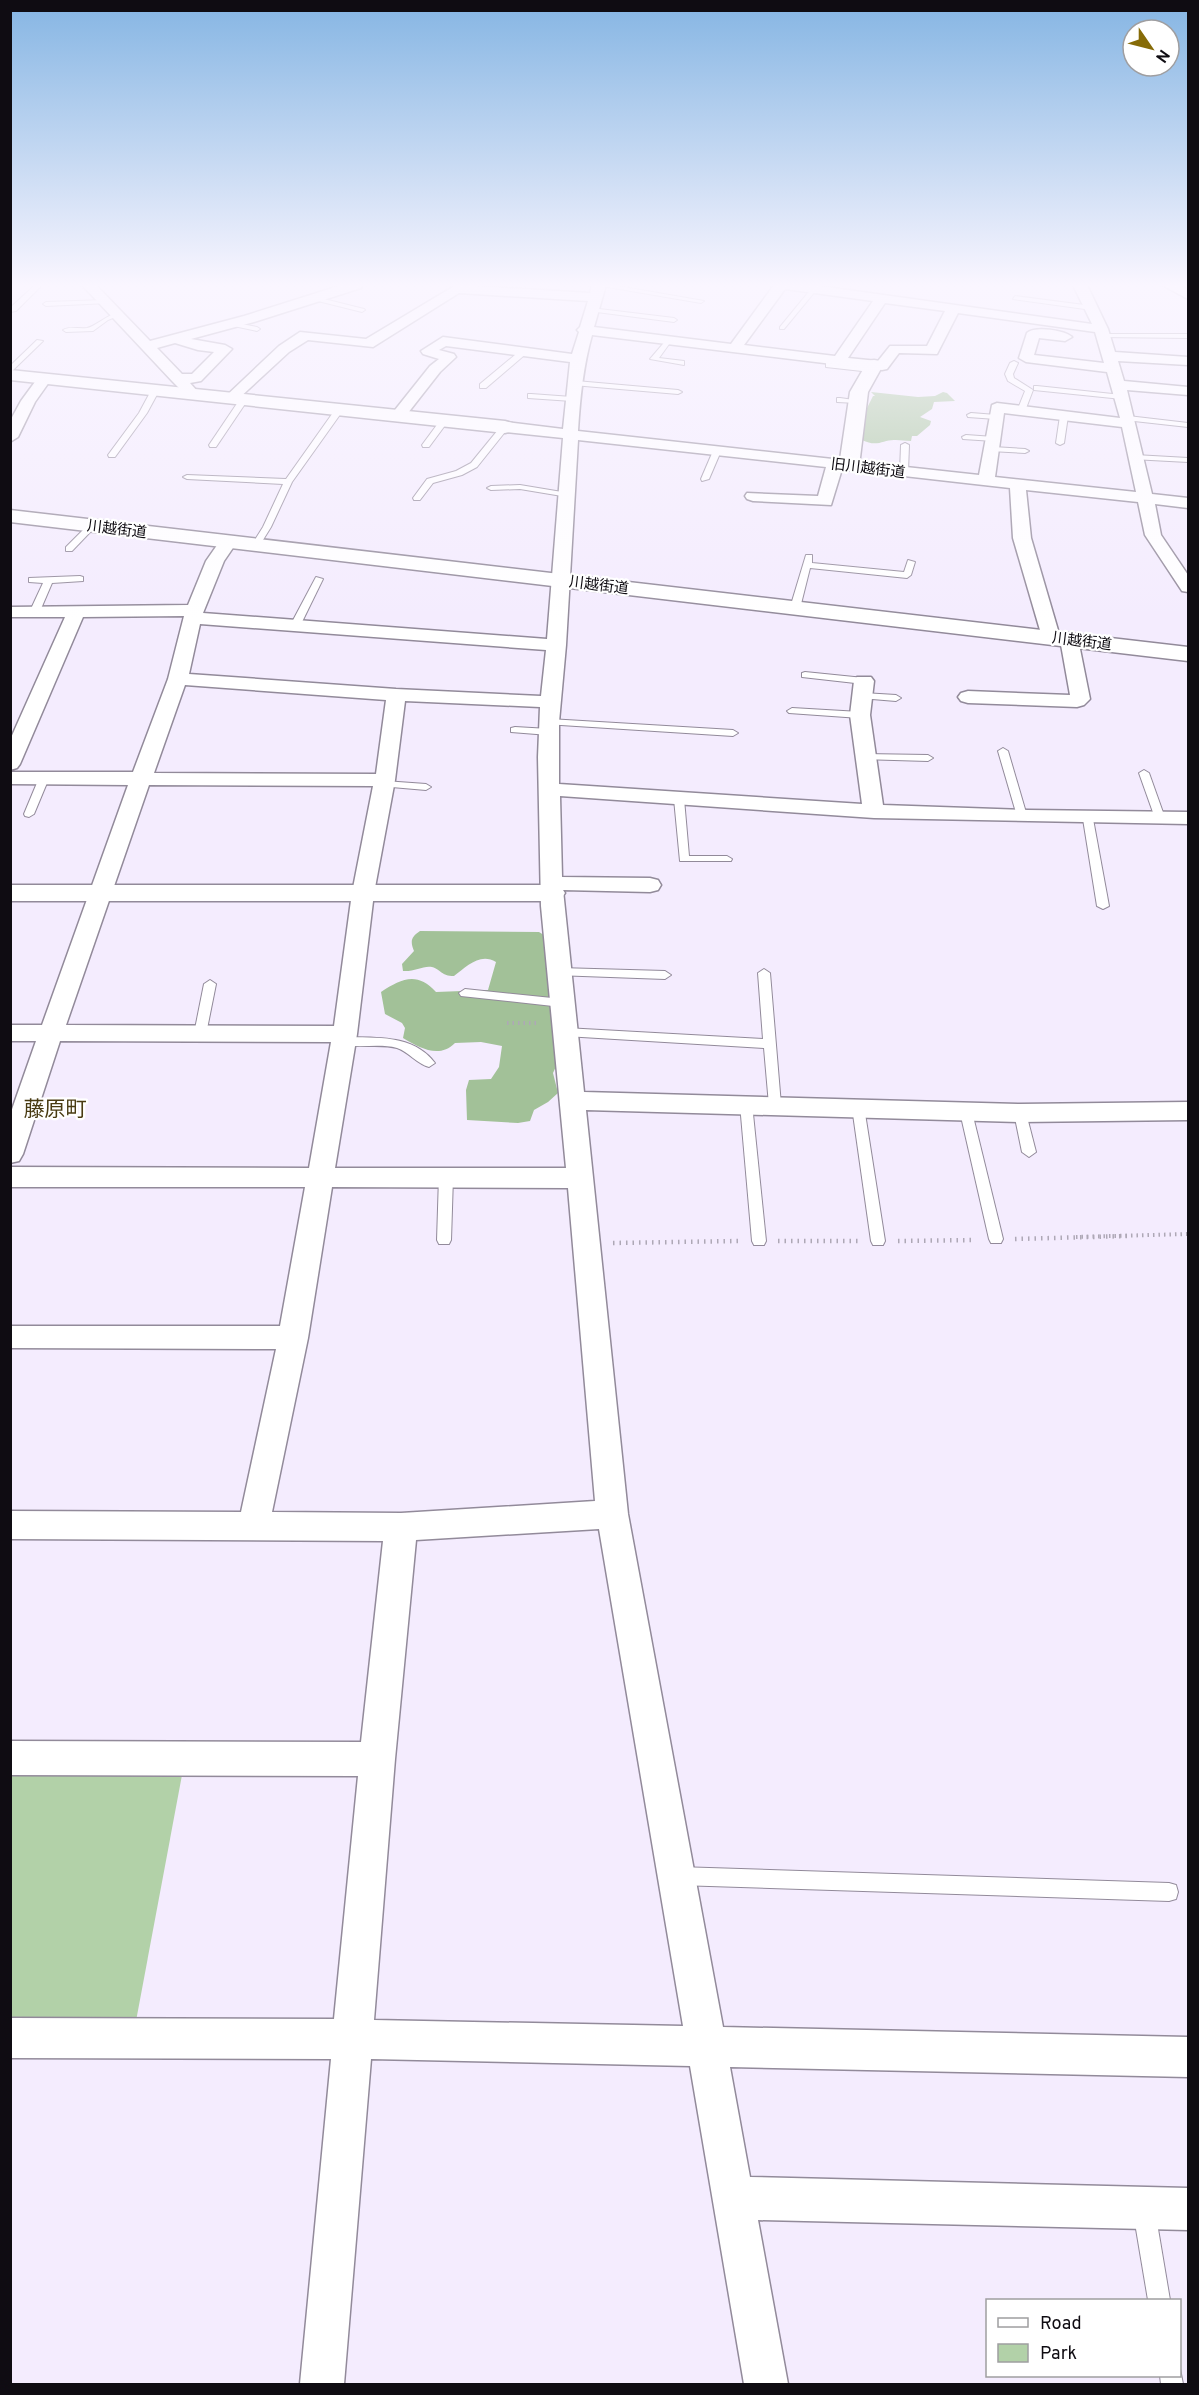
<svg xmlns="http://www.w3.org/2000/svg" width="1199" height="2395" font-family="Overpass,'Noto Sans JP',sans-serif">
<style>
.green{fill:#b2d1a8}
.forest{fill:#a2c198}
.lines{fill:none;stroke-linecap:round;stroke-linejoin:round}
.service-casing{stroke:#928a9a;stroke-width:2}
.minor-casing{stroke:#928a9a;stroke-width:3}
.tertiary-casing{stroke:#928a9a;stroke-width:3}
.trunk-casing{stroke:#928a9a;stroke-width:3}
.path-far1{stroke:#aea8b6;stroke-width:4;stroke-dasharray:1.5 4;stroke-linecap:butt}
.path{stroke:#aea8b6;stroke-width:4.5;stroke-dasharray:1.5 5;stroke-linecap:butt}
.service{fill:#fff;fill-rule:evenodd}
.minor{fill:#fff;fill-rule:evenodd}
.tertiary{fill:#fff;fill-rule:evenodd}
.trunk{fill:#fff;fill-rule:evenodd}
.labels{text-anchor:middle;stroke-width:4.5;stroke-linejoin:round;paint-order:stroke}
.far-street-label{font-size:15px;fill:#0f0c12;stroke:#fff}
.quarter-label{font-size:21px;fill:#493b13;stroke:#fff}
</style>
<rect width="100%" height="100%" fill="#f4ecfe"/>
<polygon class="green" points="11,1775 182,1775 136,2021 11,2020"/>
<g class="forest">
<path d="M 871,392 L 918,397 L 935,396 L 943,392 L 947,393 L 955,401 L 934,402 L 932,409 L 920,417 L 931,421 L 930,425 L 917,436 L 912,436 L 911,441 C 905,441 901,440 896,440 C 883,439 878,448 862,440 L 865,412 L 873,396 L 875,396 Z"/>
<path d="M 420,931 L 539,932 L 547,937 L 551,962 L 549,992 L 559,1060 L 553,1073 L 558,1093 L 548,1102 L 534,1110 L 530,1121 L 518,1123 L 467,1120 L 466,1090 L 469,1080 L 491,1079 L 499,1067 L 502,1046 L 481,1042 L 455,1043 C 439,1059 420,1048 403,1038 L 405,1028 L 402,1023 L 385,1014 L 381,992 C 401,979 417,971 436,992 L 488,990 L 496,962 C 480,952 466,967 454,976 C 441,976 442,970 432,967 C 424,965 414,972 403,971 L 402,964 L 414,951 C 410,941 411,937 420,931 Z"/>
</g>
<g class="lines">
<defs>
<g id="service">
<polygon points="35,285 42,285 16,311 10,312 10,308"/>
<polygon points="596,285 612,285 704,301 701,303"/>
<polygon points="812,288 817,289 784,329 780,329 780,327"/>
<polygon points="312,296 364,309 365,310 362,312 310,299"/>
<polygon points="1015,296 1092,306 1095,308 1092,310 1013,299"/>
<polygon points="106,300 108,303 46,306 43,304 46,302"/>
<polygon points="591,308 674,318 677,320 674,322 589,311"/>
<path d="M 118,312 L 120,315 L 108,320 L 93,331 L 66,332 L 63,330 C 70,326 78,329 87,328 C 94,327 108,315 118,312 Z"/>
<polygon points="231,322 257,327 260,329 257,331 229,325"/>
<polygon points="1102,334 1187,334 1188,338 1100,337"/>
<polygon points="668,338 672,340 659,358 684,361 684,365 650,359"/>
<polygon points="37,340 43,341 10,373 10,366"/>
<polygon points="521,350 528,352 486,388 480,388 480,384"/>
<polygon points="1014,361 1018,363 1013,374 1014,378 1033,390 1025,411 1021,413 1017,411 1025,391 1008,381 1005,374 1010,363"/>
<polygon points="829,363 871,368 875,370 871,372 826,367 826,363"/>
<polygon points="576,381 678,390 682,392 678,394 573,385 573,381"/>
<polygon points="1037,386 1122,395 1126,397 1122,399 1034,390 1034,386"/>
<polygon points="153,387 160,389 147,413 115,457 109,457 108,455 139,413"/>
<polygon points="531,394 572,397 576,399 572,401 528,398 528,394"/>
<polygon points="242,396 249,398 216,447 210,447 209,445"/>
<polygon points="840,398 861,401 857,403 837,402 837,398"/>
<polygon points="337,407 344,409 292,482 271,527 258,548 251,546 263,527 283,484 187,479 183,477 187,475 286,479"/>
<polygon points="971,413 996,415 1000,417 996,419 968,417 967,415"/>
<polygon points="1064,414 1068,416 1064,443 1060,445 1056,443 1060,416"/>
<polygon points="1128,416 1188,423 1188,427 1125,420 1124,418"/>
<polygon points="442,418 449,420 429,447 423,447 422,445"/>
<polygon points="502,425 509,427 477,467 462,475 433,483 420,500 414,500 413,498 427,479 456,471 471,463"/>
<polygon points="966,435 994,437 998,439 994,441 963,439 962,437"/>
<polygon points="905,443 909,445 908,472 904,474 900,472 901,445"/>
<polygon points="993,447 1025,449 1029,451 1025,453 990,451 990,447"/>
<polygon points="717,449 721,451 709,479 702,481 701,479 713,451"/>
<polygon points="1135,455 1188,458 1188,462 1132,459 1132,455"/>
<polygon points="520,485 568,493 572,495 568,497 520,489 491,490 487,488 491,486"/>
<polygon points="89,524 96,526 72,551 66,551 66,547"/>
<polygon points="806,555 812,555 812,563 904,572 908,560 915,562 911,575 907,578 810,568 800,608 795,611 790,608"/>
<polygon points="80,576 83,577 83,581 52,583 40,611 32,613 30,611 43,583 29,582 29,578"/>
<polygon points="316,577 323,579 301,624 293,626 291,624"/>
<polygon points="805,672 864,678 869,681 864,684 802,677 802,673"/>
<polygon points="863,693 896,695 901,698 896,701 860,698 860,694"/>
<polygon points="792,708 860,712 865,715 860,718 789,713 787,711"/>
<polygon points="549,719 733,730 738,733 733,736 545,724 544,722"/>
<polygon points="515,727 549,729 554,732 549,735 511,732 511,728"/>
<polygon points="1003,748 1008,751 1027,816 1026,818 1018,818 1017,816 998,751"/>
<polygon points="864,754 928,755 933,758 928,761 860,759 859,757"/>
<polygon points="1144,770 1149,773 1165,818 1164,820 1160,821 1155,818 1139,773"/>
<polygon points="44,775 49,778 34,814 29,817 25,816 24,814 39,778"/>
<polygon points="384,781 426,784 431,787 426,790 380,786 380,782"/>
<polygon points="679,796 684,799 689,856 727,856 732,859 731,861 680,861 674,799"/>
<polygon points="1088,816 1093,819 1109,906 1103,909 1097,906 1083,819"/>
<polygon points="559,968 665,971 671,975 665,979 555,975 553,972"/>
<polygon points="764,969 770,973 781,1105 780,1108 775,1109 769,1105 764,1048 565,1036 559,1032 565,1028 763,1039 758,973"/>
<polygon points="210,980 216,984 206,1034 200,1038 194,1034 204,984"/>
<polygon points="465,989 562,999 568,1003 562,1007 461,996 459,993"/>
<path d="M 344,1037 C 376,1038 413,1034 435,1063 L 429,1067 C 417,1064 409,1052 397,1048 C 379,1043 358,1049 340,1044 L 338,1041 L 340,1038 Z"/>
<polygon points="746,1100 752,1104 766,1241 764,1245 754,1245 752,1241 740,1104"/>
<polygon points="858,1103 864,1107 885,1241 883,1245 873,1245 871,1241 852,1107"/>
<polygon points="966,1108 972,1112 1003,1239 1001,1243 991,1243 989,1239 960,1112"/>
<polygon points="1020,1109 1026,1113 1036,1152 1029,1157 1022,1152 1014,1113"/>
<polygon points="446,1172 453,1177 451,1240 449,1244 439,1244 437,1240 439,1177"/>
<polygon points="678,1867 1169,1883 1176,1885 1178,1892 1176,1899 1169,1901 678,1885 671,1883 669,1876 671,1869"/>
<polygon points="1144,2200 1151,2204 1155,2211 1170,2300 1148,2300 1133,2211 1137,2204"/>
<polygon points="1180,2369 1183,2384 1161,2384 1160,2376 1180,2376"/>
</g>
<g id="minor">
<path d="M 82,285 L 96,285 L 150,341 L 244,316 L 342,285 L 363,285 L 361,288 L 254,322 L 191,339 L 225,345 L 232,349 L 201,381 L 190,383 L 198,392 L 191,396 L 186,395 L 173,382 ZM 175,343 L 198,350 L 214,352 L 192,374 L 182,374 L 157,348 Z"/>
<path d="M 456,285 L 590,293 L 592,285 L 606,285 L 594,327 L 731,344 L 774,285 L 812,285 L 1092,324 L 1073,285 L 1087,285 L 1108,329 L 1115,352 L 1188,357 L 1188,365 L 1118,361 L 1124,381 L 1188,387 L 1188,395 L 1127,390 L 1152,494 L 1188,498 L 1188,508 L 1155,504 L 1161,535 L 1188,575 L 1188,592 L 1182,591 L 1145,535 L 1138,502 L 1026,490 L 1031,538 L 1060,637 L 1058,641 L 1044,641 L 1042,637 L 1013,538 L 1010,488 L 842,469 L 831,505 L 753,501 L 747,499 L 745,496 L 747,493 L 818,496 L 826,467 L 578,440 L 566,645 L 559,722 L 559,784 L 862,804 L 850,715 L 854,681 L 857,677 L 871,677 L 874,681 L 870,715 L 883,805 L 1028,810 L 1188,812 L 1188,824 L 874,818 L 560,796 L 562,877 L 650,878 L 658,880 L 661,885 L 658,890 L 650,892 L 563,890 L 584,1092 L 1020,1104 L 1188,1102 L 1188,1120 L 1020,1122 L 586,1110 L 628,1514 L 723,2027 L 1188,2037 L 1188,2077 L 730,2067 L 750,2177 L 1188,2188 L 1188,2230 L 758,2220 L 788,2384 L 744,2384 L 690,2066 L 371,2059 L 344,2384 L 300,2384 L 331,2059 L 10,2058 L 10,2018 L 334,2019 L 358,1776 L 10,1775 L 10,1741 L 361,1742 L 383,1541 L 10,1539 L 10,1511 L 241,1512 L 276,1349 L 10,1348 L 10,1326 L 280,1326 L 305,1187 L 10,1187 L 10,1167 L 309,1168 L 331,1042 L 60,1041 L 23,1154 L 19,1161 L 10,1163 L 10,1115 L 36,1041 L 10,1041 L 10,1025 L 42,1025 L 128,785 L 10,784 L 10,772 L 133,772 L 168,679 L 184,616 L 83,617 L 20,764 L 17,768 L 10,770 L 10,740 L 65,617 L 10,617 L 10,607 L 188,605 L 206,561 L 222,538 L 234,538 L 237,542 L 224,561 L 203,613 L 547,639 L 563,438 L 505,432 L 497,427 L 505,422 L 563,429 L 570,362 L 446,346 L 439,350 L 454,354 L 456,357 L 440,372 L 404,418 L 394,418 L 391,415 L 430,366 L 439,359 L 423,354 L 421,351 L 443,337 L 572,354 L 579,332 L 577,330 L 580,327 L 588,301 L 459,293 L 373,347 L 308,340 L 289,352 L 237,400 L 227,400 L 225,397 L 279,346 L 300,332 L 366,339 ZM 785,289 L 873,301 L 835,356 L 744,345 ZM 885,303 L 945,311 L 927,346 L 890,346 L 878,361 L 848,358 ZM 958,313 L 1095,332 L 1104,363 L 1034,355 L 1039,338 L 1065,341 L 1072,337 C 1064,330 1035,326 1027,333 L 1019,358 L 1026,362 L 1107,372 L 1120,418 L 997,403 L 992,405 L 979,475 L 578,431 C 580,398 583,367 592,335 L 882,370 L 887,369 L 899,353 L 937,354 ZM 1004,413 L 1122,427 L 1136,492 L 995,477 ZM 200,624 L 546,650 L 541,696 L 396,689 L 189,674 ZM 185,685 L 386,700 L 376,774 L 154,773 ZM 405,701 L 540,707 L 538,757 L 541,906 L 566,1168 L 335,1168 L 357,1034 L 374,893 L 395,780 ZM 149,785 L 373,786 L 352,893 L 334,1026 L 66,1025 ZM 332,1187 L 568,1188 L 595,1501 L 401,1513 L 272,1512 L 308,1338 ZM 599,1529 L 683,2026 L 374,2020 L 395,1759 L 416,1540 Z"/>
<polygon points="1162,285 1179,285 1188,290 1188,299"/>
<polygon points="45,374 52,378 35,402 18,437 10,442 10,421 21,401 40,375"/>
<polygon points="1069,633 1076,635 1078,639 1090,699 1084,705 1077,707 968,703 961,701 958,697 961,693 968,691 1070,695 1060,639 1062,635"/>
</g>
<g id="tertiary">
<polygon points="874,360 880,361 883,365 868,392 859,466 856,470 842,470 839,466 850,392 868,361"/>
<polygon points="10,370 505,421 512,423 514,427 512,431 505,433 10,380"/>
<polygon points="10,885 551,885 561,887 565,893 561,899 551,901 10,901"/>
</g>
<polygon id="trunk" points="10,510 1188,647 1188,661 10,522"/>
</defs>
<use href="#service" class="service-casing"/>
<use href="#minor" class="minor-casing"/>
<use href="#tertiary" class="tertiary-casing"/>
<use href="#trunk" class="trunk-casing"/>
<g class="path-far1">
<polyline points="507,1023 540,1023"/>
<polyline points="1076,1237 1188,1234"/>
</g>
<g class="path">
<polyline points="1015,1239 1128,1236"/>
<polyline points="778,1241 858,1241"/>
<polyline points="898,1241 975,1240"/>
<polyline points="613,1243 738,1241"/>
</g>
<use href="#service" class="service"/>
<use href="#minor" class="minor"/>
<use href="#tertiary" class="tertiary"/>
<use href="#trunk" class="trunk"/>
</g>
<linearGradient id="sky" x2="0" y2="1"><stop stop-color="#85b5e3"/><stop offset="0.46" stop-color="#faf6ff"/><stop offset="1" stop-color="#faf6ff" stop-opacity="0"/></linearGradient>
<rect width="1199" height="620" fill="url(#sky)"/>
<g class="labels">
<g class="far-street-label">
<text transform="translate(868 468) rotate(7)" y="5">旧川越街道</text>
<text transform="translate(117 529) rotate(7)" y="5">川越街道</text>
<text transform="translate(599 585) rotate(7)" y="5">川越街道</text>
<text transform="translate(1082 641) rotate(7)" y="5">川越街道</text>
</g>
<g class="quarter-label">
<text x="55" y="1116">藤原町</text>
</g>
</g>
<rect width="1199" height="2395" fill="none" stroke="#0f0c12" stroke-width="24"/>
<rect x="986" y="2299" width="195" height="78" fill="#ffffff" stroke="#9f9ea0" stroke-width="1.5"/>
<rect x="998" y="2318" width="30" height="9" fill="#ffffff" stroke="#9f9ea0" stroke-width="1.5"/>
<text x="1040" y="2329" font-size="18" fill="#0f0c12">Road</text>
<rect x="998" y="2344" width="30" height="18" fill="#b2d1a8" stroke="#9f9ea0" stroke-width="1.5"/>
<text x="1040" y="2359" font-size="18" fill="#0f0c12">Park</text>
<g transform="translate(1151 48) rotate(125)"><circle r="28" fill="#ffffff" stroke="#9f9ea0" stroke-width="1.5"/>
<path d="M0-4.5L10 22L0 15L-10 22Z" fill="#866b07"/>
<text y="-9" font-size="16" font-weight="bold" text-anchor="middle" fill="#0f0c12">N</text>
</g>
</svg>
